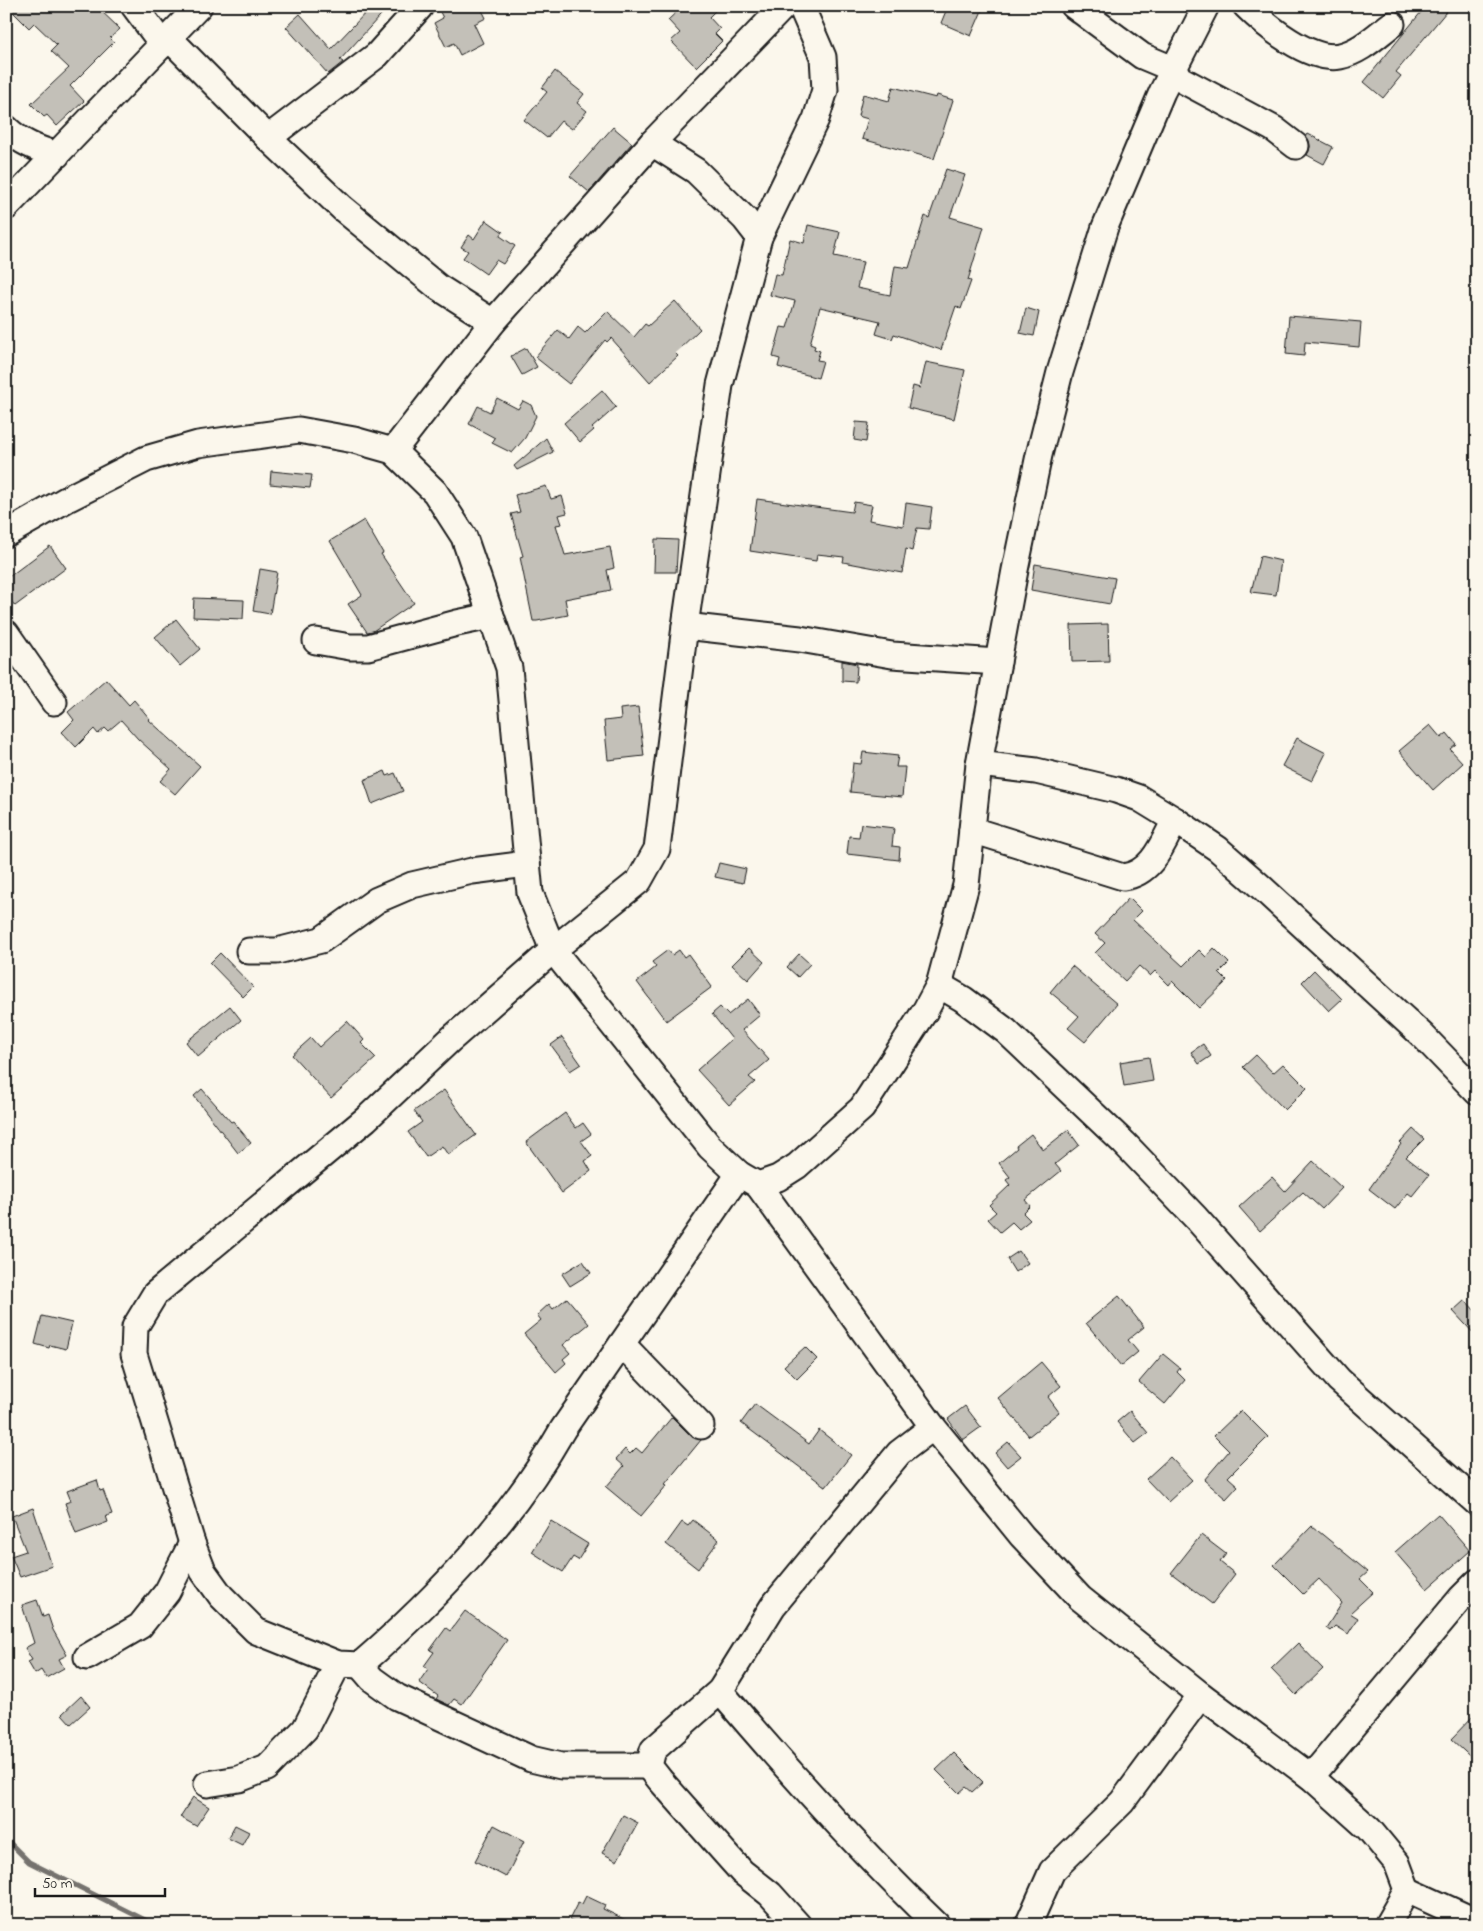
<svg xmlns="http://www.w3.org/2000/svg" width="1483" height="1931" font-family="'Indie Flower',sans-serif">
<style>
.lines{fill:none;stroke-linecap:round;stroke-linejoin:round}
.stream{stroke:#74726e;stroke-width:5}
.building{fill:#c3c0b8;stroke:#1c1c1c}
.minor-casing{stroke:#1c1c1c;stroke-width:29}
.minor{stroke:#fbf7ec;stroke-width:25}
</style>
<rect width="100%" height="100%" fill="#fbf7ec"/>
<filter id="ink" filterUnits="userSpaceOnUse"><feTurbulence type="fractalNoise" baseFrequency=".02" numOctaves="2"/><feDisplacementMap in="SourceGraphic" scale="10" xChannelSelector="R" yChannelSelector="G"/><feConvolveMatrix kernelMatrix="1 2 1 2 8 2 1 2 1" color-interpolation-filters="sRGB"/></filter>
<g filter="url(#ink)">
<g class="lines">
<polyline class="stream" points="6,1839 29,1862 155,1925"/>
</g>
<g class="building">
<polygon points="7,6 96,6 120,29 110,38 114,42 70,86 84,101 57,126 47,115 44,117 31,104 69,68 51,51 57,45 34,23 29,28"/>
<polygon points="372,6 389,6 340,60 343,62 328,74 286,27 300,14 331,49"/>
<polygon points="437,6 480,6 486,18 474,24 483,43 460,55 454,43 446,47 434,23 443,18"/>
<polygon points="683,6 720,6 709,17 720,29 715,34 722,41 696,67 671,41 680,33 668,20"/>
<polygon points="948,6 984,6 971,36 941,23"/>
<polygon points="1426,6 1451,6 1396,72 1401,76 1383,98 1364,82"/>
<polygon points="555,71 584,94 577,103 587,111 572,129 561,121 547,138 524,120 547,92 542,88"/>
<polygon points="893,87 936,98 937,95 953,100 934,159 862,139 868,119 858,116 863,94 889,101"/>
<polygon points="613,127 632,143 589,192 570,176"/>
<polygon points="1308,134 1333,147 1324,164 1307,155 1310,147 1309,141 1306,137"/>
<polygon points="946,169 965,175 950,217 984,227 968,280 971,281 961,309 956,306 941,350 894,334 892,339 876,334 880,321 820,307 810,344 815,346 814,349 820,351 817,360 823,361 818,378 778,367 780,359 773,357 776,345 781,327 787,328 795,301 770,295 775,274 782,275 790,239 804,243 808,225 840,232 834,256 863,262 857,288 890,295 895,266 909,268 925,216 929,218"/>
<polygon points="486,220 503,232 500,236 515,246 503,264 496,260 486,274 463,258 468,251 461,247 469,235 474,239"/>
<polygon points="675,301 700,329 675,353 678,356 650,382 611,338 607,342 605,340 569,384 535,357 558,330 569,339 578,327 585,333 607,311 634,337 645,324 648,326"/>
<polygon points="1026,308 1039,312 1034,336 1020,333"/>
<polygon points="1289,316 1361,322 1359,347 1305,342 1304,356 1286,354"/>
<polygon points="526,348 537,367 522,375 511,356"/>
<polygon points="926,362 965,370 954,419 908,408 913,386 920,388"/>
<polygon points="602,390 616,407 592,428 594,430 580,442 564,423"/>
<polygon points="497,398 518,409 523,401 531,405 536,416 525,438 512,453 492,443 495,438 469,424 478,406 490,412"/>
<polygon points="856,422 869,423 866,442 854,440"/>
<polygon points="546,438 553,452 517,470 514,466"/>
<polygon points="271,471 312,475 310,488 270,484"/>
<polygon points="546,486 551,499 562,496 567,513 559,515 562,524 556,525 565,555 610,547 614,568 607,570 611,590 565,599 568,615 537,621 533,621 520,557 523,556 511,514 520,512 515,495"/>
<polygon points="757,499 852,512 854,502 872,505 869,520 903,526 906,503 932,507 929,529 917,528 912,551 906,549 902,573 843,562 844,557 817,554 816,561 750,551"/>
<polygon points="364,520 383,553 381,554 414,603 373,631 367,632 348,604 362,595 330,541"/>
<polygon points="655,539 678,540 676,572 654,572"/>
<polygon points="50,546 66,568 15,606 6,594 6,579"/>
<polygon points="1260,556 1281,561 1276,595 1251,592"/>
<polygon points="1035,564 1115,578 1110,604 1031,590"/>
<polygon points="260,569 277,572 270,614 253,611"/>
<polygon points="194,598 244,600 243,619 193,617"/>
<polygon points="176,619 200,649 180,666 155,637"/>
<polygon points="1108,624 1109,661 1072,662 1071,625"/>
<polygon points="842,661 857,664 856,682 842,681"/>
<polygon points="106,679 129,705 134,700 150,719 149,720 200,766 175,794 160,781 171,769 138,739 121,720 108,731 105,728 98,734 94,729 76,747 62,732 74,720 68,712"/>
<polygon points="638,707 644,756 608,760 604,721 621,719 620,709"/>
<polygon points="1430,725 1441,738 1447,733 1456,744 1450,749 1463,763 1433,790 1399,751"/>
<polygon points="1297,738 1326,753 1312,781 1282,766"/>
<polygon points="863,752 898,756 896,767 905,767 902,797 850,792 853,763 861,764"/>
<polygon points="385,771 387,776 395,773 403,791 372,804 364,780"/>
<polygon points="861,824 894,828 892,846 900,847 899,860 847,854 849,836 859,837"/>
<polygon points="719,863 746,869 743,883 715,877"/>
<polygon points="1129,898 1142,911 1133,920 1183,966 1199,950 1206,957 1214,948 1229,963 1219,973 1227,981 1199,1008 1172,981 1169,985 1155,971 1150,976 1139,966 1125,981 1095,953 1105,943 1095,934"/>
<polygon points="749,948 764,962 748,980 732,965"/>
<polygon points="668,950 672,955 679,950 684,957 688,954 712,987 666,1021 637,982 656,967 652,962"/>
<polygon points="220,953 253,987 243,997 210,963"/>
<polygon points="799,954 810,964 798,977 787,967"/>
<polygon points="1072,966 1117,1004 1085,1042 1068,1028 1079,1016 1050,992"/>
<polygon points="1314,970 1342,999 1329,1011 1302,982"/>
<polygon points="748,999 760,1015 742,1030 769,1060 749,1077 755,1082 729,1105 697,1070 732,1039 712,1014 720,1007 728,1015"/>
<polygon points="230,1006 241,1020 198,1057 186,1042"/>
<polygon points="347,1021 364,1040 361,1043 376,1058 331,1098 292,1055 311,1038 319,1047"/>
<polygon points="562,1037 581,1064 570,1071 551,1045"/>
<polygon points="1203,1044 1211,1056 1199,1064 1191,1052"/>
<polygon points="1256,1055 1273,1073 1283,1064 1307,1088 1285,1110 1243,1067"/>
<polygon points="1149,1057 1153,1081 1124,1086 1120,1062"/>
<polygon points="202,1089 231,1122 233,1121 251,1143 238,1153 194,1096"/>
<polygon points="444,1090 476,1135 448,1155 442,1146 426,1157 408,1132 422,1122 414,1111"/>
<polygon points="565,1113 576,1128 583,1123 591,1134 581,1141 592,1156 585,1161 591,1171 562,1193 526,1142"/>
<polygon points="1413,1129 1424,1139 1406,1157 1429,1175 1412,1196 1408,1193 1395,1209 1369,1189 1401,1144 1400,1143"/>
<polygon points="1068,1130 1079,1145 1055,1164 1061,1171 1025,1200 1030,1206 1023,1213 1030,1220 1019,1229 1012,1222 1000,1232 988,1219 996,1212 989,1205 1010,1185 1006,1180 1010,1177 999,1163 1017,1148 1016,1146 1031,1134 1043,1150"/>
<polygon points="1313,1161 1342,1188 1322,1209 1303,1192 1260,1231 1239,1207 1272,1177 1285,1191"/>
<polygon points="1019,1251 1028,1263 1015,1272 1007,1259"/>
<polygon points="583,1261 591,1273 570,1286 562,1274"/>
<polygon points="1119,1296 1144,1327 1128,1340 1138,1352 1121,1366 1086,1323"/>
<polygon points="567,1298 589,1324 563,1345 570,1353 563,1359 566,1363 556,1372 524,1334 541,1320 537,1315 549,1304 553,1309"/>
<polygon points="1465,1300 1477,1313 1477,1337 1453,1311"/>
<polygon points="42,1316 72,1323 66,1349 50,1345 49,1348 35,1344"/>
<polygon points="805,1347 817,1359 797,1379 784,1366"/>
<polygon points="1163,1354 1180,1368 1177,1372 1185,1380 1165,1404 1139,1382"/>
<polygon points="1041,1362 1061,1386 1048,1397 1059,1412 1029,1436 998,1398"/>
<polygon points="755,1404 809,1444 819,1430 851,1455 826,1487 741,1423"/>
<polygon points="965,1406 981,1427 963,1440 948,1419"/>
<polygon points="1241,1410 1268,1437 1228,1477 1238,1486 1226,1499 1204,1480 1229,1451 1214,1436"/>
<polygon points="1130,1411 1148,1433 1135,1443 1117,1422"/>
<polygon points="672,1417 691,1436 701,1440 665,1484 667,1485 641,1516 606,1487 624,1466 616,1459 625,1449 630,1454 636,1448 642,1453"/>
<polygon points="1008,1442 1021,1456 1007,1467 995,1453"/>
<polygon points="1170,1457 1192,1480 1168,1502 1146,1479"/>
<polygon points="97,1480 100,1491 103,1490 112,1514 106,1516 108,1522 76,1534 65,1503 71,1501 67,1491"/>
<polygon points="33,1508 52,1566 20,1577 11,1556 26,1551 12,1516"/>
<polygon points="1438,1514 1470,1551 1427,1589 1395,1552"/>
<polygon points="693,1520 719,1540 698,1569 666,1544 682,1522 688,1526"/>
<polygon points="551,1521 588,1544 578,1560 573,1557 563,1572 532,1552"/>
<polygon points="1312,1526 1368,1572 1360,1579 1373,1592 1350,1613 1358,1618 1348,1634 1335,1626 1330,1631 1326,1628 1342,1603 1319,1579 1303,1594 1274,1565"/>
<polygon points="1201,1535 1226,1554 1220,1562 1235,1574 1212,1604 1171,1573"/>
<polygon points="37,1600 43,1617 48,1615 53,1630 67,1655 59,1659 64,1668 46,1678 41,1670 35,1674 28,1662 32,1660 25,1648 34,1643 22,1605"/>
<polygon points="465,1611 507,1640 462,1704 454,1699 449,1705 436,1699 438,1696 419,1682 428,1669 424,1666 434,1652 430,1650 446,1628 450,1631"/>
<polygon points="1298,1643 1323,1669 1296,1695 1271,1669"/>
<polygon points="81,1696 90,1707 71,1724 62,1714"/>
<polygon points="1477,1712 1477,1763 1451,1739"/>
<polygon points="954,1753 983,1782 972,1792 966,1787 959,1793 936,1770"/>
<polygon points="193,1797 209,1807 196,1826 180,1817"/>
<polygon points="623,1815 638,1823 617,1861 602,1853"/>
<polygon points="235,1825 249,1832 242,1845 228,1838"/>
<polygon points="494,1825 524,1841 506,1877 475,1861"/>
<polygon points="586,1896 605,1905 603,1909 636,1925 579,1925 569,1920 578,1902 582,1904"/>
</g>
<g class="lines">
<defs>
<g id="minor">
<polyline points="134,6 163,45"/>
<polyline points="1074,6 1142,56 1173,69"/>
<path d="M 1246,6 C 1266,26 1310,62 1340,56 C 1360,52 1376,36 1392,24"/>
<polyline points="169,38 268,138 342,208 438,287 493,322"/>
<polyline points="1171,74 1274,129 1296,146"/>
<path d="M 6,128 C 21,143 38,149 57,155"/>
<polyline points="268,138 377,55 420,7"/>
<polyline points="652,143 696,171 745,219 759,237"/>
<polyline points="6,207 199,6"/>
<polyline points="393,451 493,322 652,143 784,6"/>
<polyline points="6,534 69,498 146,459 198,444 299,430 354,440 393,451 435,492 464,537 509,668 530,893 553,950 710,1147 739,1174 758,1185 778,1178 797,1166 862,1108 925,1011 939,985 966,885 979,764 1015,570 1039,455 1060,372 1105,227 1162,92 1206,6"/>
<polyline points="685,626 800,639 892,655 998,662"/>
<polyline points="6,633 54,702"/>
<polyline points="316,641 350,647 368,647 457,623 491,616"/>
<polyline points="979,764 1036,771 1116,790 1139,798 1175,820 1218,849 1261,887 1423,1036 1477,1092"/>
<path d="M 972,830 L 1123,877 C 1152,874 1163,843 1175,820"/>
<polyline points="249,951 277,951 321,940 377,900 412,885 472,871 527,864"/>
<polyline points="939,985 963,999 1006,1031 1124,1143 1196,1218 1339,1380 1477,1503"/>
<path d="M 739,1174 L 563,1429 C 511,1520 439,1596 360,1665 L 338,1664 L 256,1631 L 221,1596 L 203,1571 L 192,1543 L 134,1354 L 135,1327 L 155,1294 L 366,1119 L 451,1039 L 553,950 L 639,881 L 657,849 L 685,626 L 720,385 L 759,237 L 816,119 L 825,90 L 823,57 L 801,6"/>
<polyline points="758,1185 933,1427 1022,1536 1080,1598 1201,1695 1311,1777 1369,1829 1397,1863 1407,1890 1387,1925"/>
<polyline points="622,1344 701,1426"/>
<polyline points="87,1657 140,1626 167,1592 192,1543"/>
<polyline points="360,1665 372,1679 397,1697 531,1759 561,1766 649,1766"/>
<path d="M 720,1691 C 789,1772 860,1851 937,1925"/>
<polyline points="1311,1777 1461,1598 1477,1582"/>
<polyline points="207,1784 239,1779 267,1768 305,1729 338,1664"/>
<polyline points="1407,1890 1477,1922"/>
<polyline points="798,1925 770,1894 742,1872 660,1780 649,1766 653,1750 720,1691 773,1606 899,1453 933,1427"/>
<polyline points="1028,1925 1052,1871 1122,1802 1201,1695"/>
</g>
</defs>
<use href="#minor" class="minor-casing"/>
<use href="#minor" class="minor"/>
</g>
</g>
<rect width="1483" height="1931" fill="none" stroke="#fbf7ec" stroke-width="25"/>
<rect x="12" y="12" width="1458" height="1906" fill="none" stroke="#1c1c1c" stroke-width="2" filter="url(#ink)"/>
<path d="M35 1888v8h130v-8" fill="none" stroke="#1c1c1c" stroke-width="2.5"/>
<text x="42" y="1888" font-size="15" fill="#1c1c1c" stroke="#fbf7ec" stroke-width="4" paint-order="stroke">50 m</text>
</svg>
